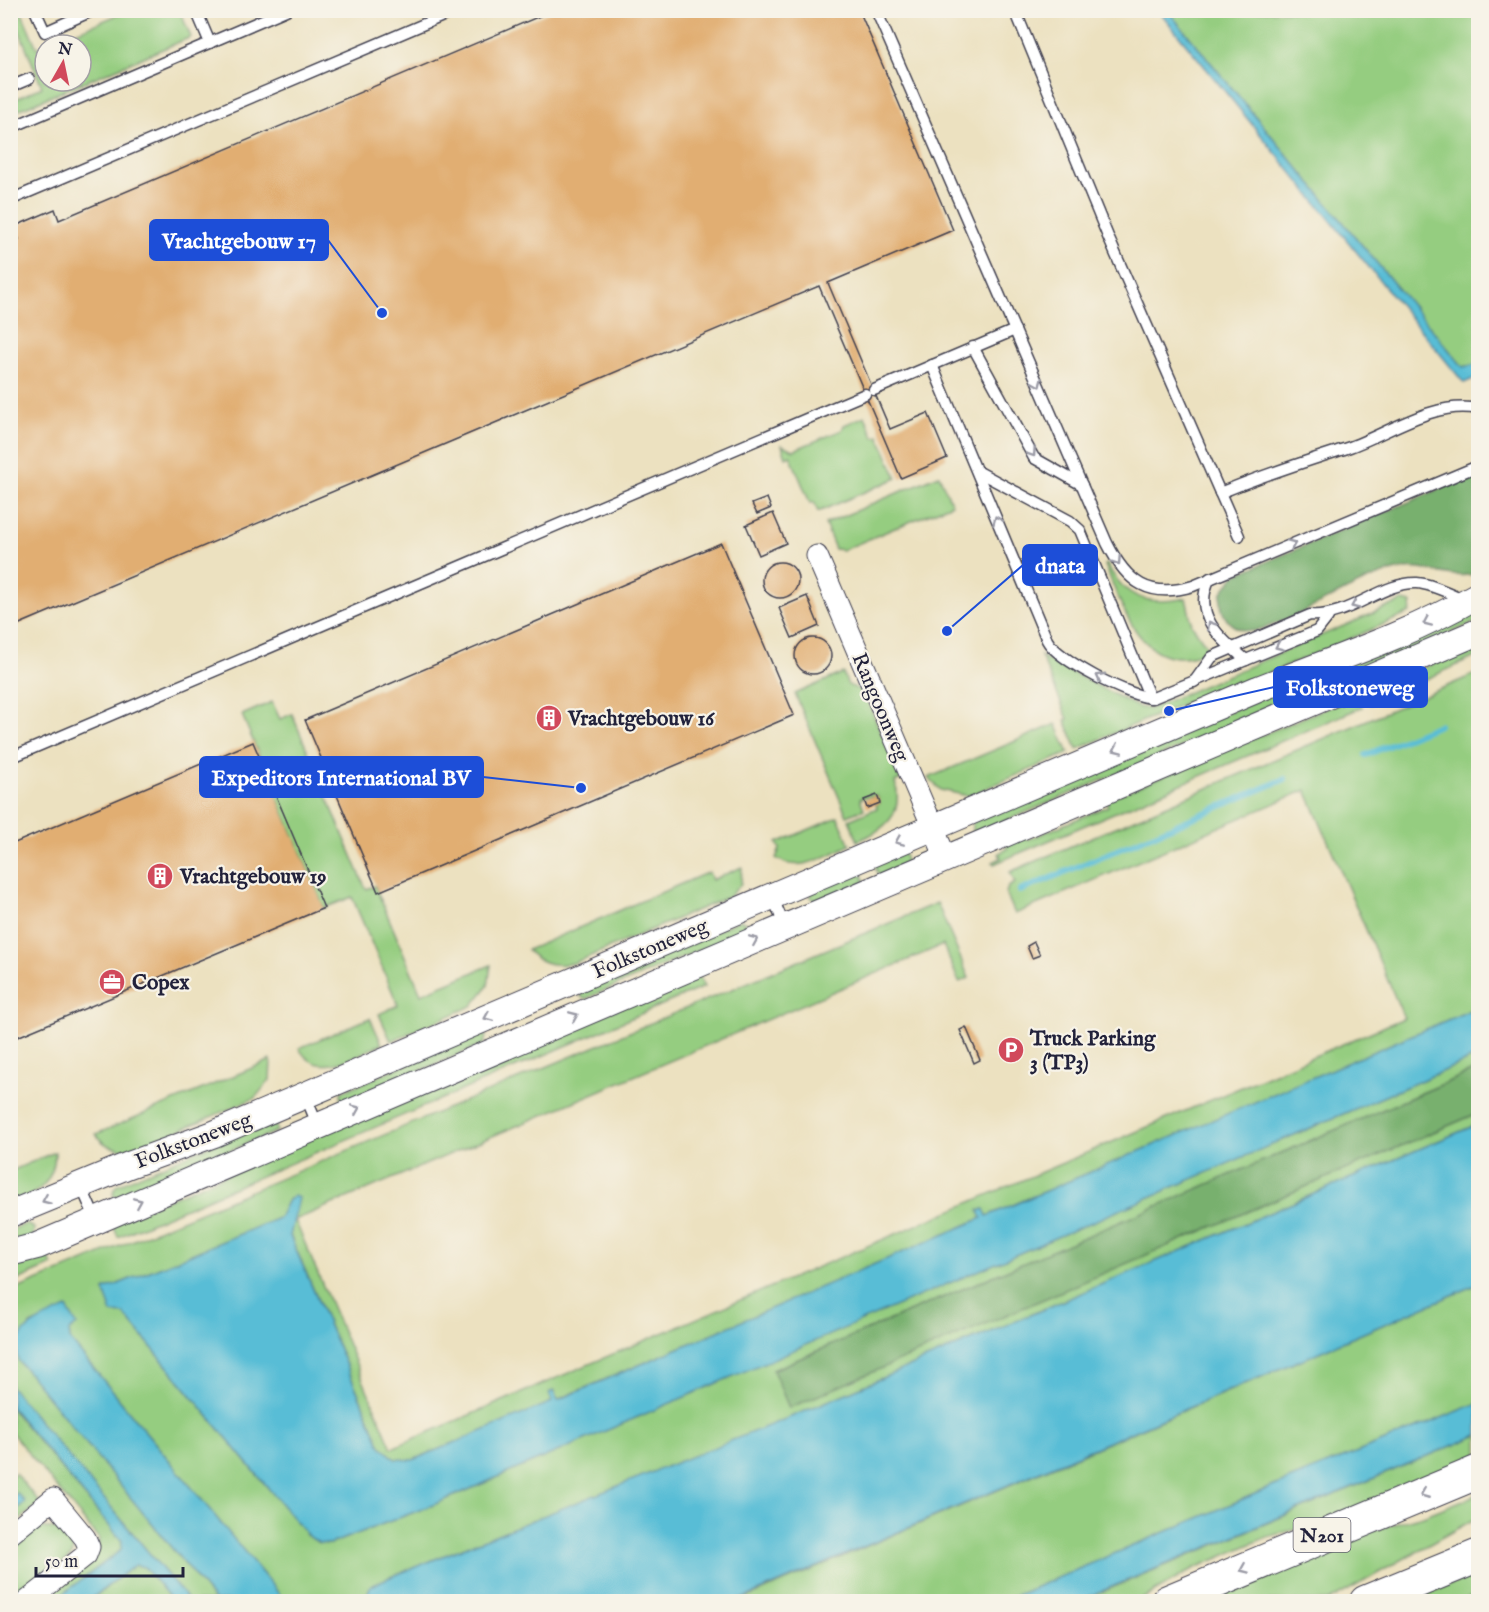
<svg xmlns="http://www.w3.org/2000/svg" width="1489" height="1612" font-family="'IM FELL English',serif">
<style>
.green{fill:#95cd80;stroke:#5c785e;stroke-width:1.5;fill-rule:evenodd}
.forest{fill:#78b06e;stroke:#4d6954;stroke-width:1.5}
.water{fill:#58bdd6;stroke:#3d7088;stroke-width:1.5}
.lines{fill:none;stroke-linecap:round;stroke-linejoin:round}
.stream{stroke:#58bdd6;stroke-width:6}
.building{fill:#e1ae72}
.service-casing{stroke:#403f4f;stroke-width:13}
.minor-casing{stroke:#403f4f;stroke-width:23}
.tertiary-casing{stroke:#403f4f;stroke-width:28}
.trunk-casing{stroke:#403f4f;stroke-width:35}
.service{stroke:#fff;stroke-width:10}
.minor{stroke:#fff;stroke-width:21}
.tertiary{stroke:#fff;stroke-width:26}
.trunk{stroke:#fff;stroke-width:33}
.oneway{stroke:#9c9ca7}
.labels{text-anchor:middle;stroke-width:4.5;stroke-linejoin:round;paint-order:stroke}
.shield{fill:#f7f3e8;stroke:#62616f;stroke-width:1.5}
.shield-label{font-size:20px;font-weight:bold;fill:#22223b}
.street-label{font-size:21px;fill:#22223b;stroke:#f7f3e8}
.poi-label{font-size:21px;font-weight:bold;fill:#22223b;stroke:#f7f3e8;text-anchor:start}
.leader{fill:none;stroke:#1d4ed8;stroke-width:2}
.callout-dot{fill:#1d4ed8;stroke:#f7f3e8;stroke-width:2}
.callout{fill:#1d4ed8;stroke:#1d4ed8;stroke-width:2}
.callout-label{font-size:22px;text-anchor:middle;font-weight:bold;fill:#fff}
</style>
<rect width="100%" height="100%" fill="#f7f3e8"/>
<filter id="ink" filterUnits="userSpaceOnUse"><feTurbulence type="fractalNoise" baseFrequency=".0167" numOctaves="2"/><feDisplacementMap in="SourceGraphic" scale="12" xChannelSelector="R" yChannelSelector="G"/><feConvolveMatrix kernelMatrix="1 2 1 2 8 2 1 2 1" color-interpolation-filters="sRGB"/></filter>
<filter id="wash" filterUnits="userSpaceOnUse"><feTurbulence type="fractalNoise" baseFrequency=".008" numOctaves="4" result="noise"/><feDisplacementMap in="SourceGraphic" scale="24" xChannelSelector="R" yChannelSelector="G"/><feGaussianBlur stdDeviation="1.35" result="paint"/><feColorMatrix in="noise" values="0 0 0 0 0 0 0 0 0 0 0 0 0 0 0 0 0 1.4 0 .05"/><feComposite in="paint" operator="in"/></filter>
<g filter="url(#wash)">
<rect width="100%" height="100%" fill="#ece1c0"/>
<g class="green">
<path d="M 11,10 L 21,11 L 37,48 L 127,11 L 180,11 L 191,37 L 11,113 L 11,101 L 42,87 ZM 45,45 L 81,45 L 81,81 L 45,81 Z"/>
<polygon points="1168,11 1372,11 1368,14 1371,18 1380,11 1478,11 1478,364 1463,367"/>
<polygon points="865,416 874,437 879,436 897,478 818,512 814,502 810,503 790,455 786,457 782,445 794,450 842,430 844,425"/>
<polygon points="939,475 952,504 843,550 835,549 825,524"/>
<path d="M 1107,564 C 1125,599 1149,606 1186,598 L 1192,625 L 1208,648 L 1207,651 C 1143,678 1123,609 1105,565 Z"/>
<polygon points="1402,601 1412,603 1410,613 1240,686 1237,681 1077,749 1065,720 1068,719 1041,656 1138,707 1149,709"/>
<polygon points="1478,605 1478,621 977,833 972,831 972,822"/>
<polygon points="1478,645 1478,656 1370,704 1366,695 1359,698 1362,707 994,864 993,862 1001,858 999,853 1007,849 1006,846 1025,835 1027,840 1108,806 1106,800"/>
<path d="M 843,673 L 848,685 L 863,691 L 901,779 L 895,782 C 904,814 886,829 858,841 L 849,820 L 877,808 L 876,805 L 880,803 L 877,795 L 860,798 L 864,809 L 847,816 L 795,694 Z"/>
<polygon points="1478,673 1478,721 1474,723 1478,735 1478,1007 987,1216 980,1211 983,1218 557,1400 554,1391 549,1393 553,1402 413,1460 395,1459 381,1446 290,1235 288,1200 279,1218 104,1290 116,1312 124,1314 308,1536 319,1543 330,1544 433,1505 1478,1056 1478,1069 773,1370 789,1407 1478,1113 1478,1124 793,1416 383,1580 370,1587 365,1601 285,1601 70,1340 67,1309 30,1325 18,1360 215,1601 189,1601 11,1387 10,1292 937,903 969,978 959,982 943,945 295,1220 392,1448 1404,1018 1306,790 1015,914 1006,893 1008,887 1015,883 1010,872"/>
<polygon points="272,702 280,719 292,714 366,889 375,886 421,994 491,965 488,986 472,1006 391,1041 379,1014 398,1005 352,897 324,908 242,715"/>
<polygon points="1056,724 1069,753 968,796 941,790 928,778"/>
<path d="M 838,817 L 850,845 C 828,855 798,875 776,858 L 780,849 L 777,843 Z"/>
<polygon points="904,853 906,863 879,876 873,862"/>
<path d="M 742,867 L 741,884 L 730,896 L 574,963 C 556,967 540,964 527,950 L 709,872 L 712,880 Z"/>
<polygon points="859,868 865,882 816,901 811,898 811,892"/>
<polygon points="740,920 747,924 746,930 585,999 581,997 581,990"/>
<polygon points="698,974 704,987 118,1237 112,1223"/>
<path d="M 370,1018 L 382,1044 C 356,1055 318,1082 299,1048 Z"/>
<polygon points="481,1032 486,1036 484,1044 345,1102 341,1099 341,1092"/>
<path d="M 271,1060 L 270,1080 L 255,1098 L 145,1145 C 129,1152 106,1151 96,1134 Z"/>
<polygon points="265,1122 275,1123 277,1131 117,1198 113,1195 114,1189 117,1185"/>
<path d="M 55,1152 C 55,1184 36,1193 11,1207 L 11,1171 Z"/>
<polygon points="26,1224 34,1228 33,1236 11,1244 11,1230"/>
<polygon points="46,1252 52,1265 11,1283 10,1262"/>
<polygon points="1478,1284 1478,1403 1262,1491 1003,1601 737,1602"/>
<polygon points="10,1407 122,1541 121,1550 54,1601 34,1601 98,1546 99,1539 11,1432"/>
<polygon points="1478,1435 1478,1461 1331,1520 1267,1537 1193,1569 1139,1601 1078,1602"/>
<polygon points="15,1473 40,1503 11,1527 11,1514 24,1502 17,1493 11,1499 11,1477"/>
<polygon points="1478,1494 1478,1517 1329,1601 1194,1602 1336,1540 1423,1516"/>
<path d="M 39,1528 C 56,1527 78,1534 72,1555 L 17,1601 L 11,1602 L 11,1541 Z"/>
<polygon points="135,1565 144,1566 173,1601 88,1602"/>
<polygon points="1478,1574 1478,1595 1457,1601 1404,1602"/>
</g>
<g class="forest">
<path d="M 1478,473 L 1478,573 C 1450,582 1426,563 1397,570 C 1347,583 1303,619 1253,631 C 1230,632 1217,613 1222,592 L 1235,575 Z"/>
<polygon points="1478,1069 1478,1113 789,1408 773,1370"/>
</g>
<g class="water">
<polygon points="1159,11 1168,11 1463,367 1478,364 1478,377 1464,383"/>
<polygon points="1478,1007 1478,1056 433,1505 330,1544 319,1543 308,1536 124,1314 112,1313 104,1290 279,1218 288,1200 294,1196 299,1198 290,1236 381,1446 395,1459 413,1460 552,1402 549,1393 553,1391 558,1400 982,1218 979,1211 984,1209 987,1216"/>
<polygon points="1478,1124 1478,1284 737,1601 365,1601 370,1587 383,1580 793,1416"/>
<path d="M 67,1308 L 77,1325 L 69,1331 L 70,1340 L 285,1601 L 215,1601 L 18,1360 C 9,1329 44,1318 67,1308 Z"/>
<polygon points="10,1387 11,1387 189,1601 173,1601 144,1567 135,1565 88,1601 54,1601 121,1550 122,1541 11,1407"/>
<polygon points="1478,1403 1478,1435 1078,1601 1003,1601 1262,1491"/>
<polygon points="17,1493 25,1502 11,1514 11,1499"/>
</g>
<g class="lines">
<g class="stream">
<polyline points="1366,755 1439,725"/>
<polyline points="1020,891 1285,779"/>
</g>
</g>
<g id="blocks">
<g class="building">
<polygon points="554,10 859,10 953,230 828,283 890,429 928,413 947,458 901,478 819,286 10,628 10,242 19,239 13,227 55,209 59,220"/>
<polygon points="767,498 771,508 757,514 752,504"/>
<polygon points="773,513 786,543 759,555 746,525"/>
<polygon points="721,543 794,715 378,892 305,720"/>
<circle cx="780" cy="580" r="18"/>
<polygon points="807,596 819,626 792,638 779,608"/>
<circle cx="813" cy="656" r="18"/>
<polygon points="253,742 324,908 10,1040 10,845"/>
<polygon points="877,795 880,803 867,808 864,800"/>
<polygon points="1034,942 1040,955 1032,958 1027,946"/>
<polygon points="966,1027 980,1060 974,1063 960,1030"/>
</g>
</g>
</g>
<g filter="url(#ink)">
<use href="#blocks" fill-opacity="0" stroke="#403f4f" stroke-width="1.5"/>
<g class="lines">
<defs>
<g id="service">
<polyline points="35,10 45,32 94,10"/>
<polyline points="196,10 210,43"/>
<path d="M 876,10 L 1107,543 C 1127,583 1149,599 1193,586 L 1478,466"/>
<polyline points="1015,10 1109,239 1239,536"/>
<polyline points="10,87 29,79"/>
<polyline points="10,128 286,10"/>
<polyline points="10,200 457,10"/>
<polyline points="973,347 1034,458 1082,485"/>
<path d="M 932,365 L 1047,640 C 1057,660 1130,697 1153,698 L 1317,631 L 1328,617"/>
<polyline points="874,390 1015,330"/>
<polyline points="977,471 1070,521 1080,530 1150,698"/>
<path d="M 1220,493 C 1262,475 1304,462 1347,448 C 1388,434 1433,400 1478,409"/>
<path d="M 1210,578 C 1191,615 1221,639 1246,660"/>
<path d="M 1194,682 L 1212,657 L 1310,615 C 1350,618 1381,582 1417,583 C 1433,584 1450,594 1466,600"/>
<polyline points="10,758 865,394"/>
<polyline points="772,896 785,927"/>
<polyline points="305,1095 318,1126"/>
<polyline points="81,1186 96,1220"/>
</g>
<g id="minor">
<polyline points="817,556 946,858"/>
<polyline points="10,1534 53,1499 85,1538 89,1547 86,1555 26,1602"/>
</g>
<g id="tertiary">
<path d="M 10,1214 L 129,1165 L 214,1134 L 1258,689 C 1332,660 1409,635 1478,595"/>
<polyline points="10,1253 37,1246 1478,632"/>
</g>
<g id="trunk">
<polyline points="1167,1602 1478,1472"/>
<polyline points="1366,1602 1478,1556"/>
</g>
</defs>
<use href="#service" class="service-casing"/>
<use href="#minor" class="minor-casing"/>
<use href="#tertiary" class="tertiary-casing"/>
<use href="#trunk" class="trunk-casing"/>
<use href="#service" class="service"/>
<use href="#minor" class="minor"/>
<use href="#tertiary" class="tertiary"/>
<use href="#trunk" class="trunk"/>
</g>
<defs><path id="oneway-chevron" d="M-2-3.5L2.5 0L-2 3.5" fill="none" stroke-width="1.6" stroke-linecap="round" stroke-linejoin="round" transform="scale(1.5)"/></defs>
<g class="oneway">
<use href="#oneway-chevron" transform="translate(1038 383) rotate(67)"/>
<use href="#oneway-chevron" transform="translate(1032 453) rotate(56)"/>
<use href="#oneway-chevron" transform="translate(997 520) rotate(-113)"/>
<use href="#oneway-chevron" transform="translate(1292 544) rotate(-23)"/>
<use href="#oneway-chevron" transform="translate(1117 561) rotate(57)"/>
<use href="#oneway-chevron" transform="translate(1355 605) rotate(157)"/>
<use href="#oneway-chevron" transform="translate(1427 622) rotate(156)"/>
<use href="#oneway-chevron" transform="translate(1211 625) rotate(-121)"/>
<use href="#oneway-chevron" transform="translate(1279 646) rotate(157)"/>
<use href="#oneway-chevron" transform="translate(1100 677) rotate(-152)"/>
<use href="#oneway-chevron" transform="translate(1117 749) rotate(157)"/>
<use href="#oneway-chevron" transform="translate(899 841) rotate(157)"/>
<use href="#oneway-chevron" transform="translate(754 940) rotate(-23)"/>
<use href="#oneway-chevron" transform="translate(574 1016) rotate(-23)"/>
<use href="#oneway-chevron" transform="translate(488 1017) rotate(157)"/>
<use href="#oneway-chevron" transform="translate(356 1109) rotate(-23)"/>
<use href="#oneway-chevron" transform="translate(46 1200) rotate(157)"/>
<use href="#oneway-chevron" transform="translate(138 1202) rotate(-23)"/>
<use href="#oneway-chevron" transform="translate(1424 1494) rotate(158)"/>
<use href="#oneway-chevron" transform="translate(1244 1569) rotate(157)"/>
</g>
</g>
<defs>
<symbol id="building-disc" viewBox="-11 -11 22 22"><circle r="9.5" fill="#d1495b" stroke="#f7f3e8"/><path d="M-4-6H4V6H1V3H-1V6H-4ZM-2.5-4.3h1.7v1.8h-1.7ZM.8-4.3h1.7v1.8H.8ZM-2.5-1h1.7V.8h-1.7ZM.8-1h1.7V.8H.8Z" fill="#fff"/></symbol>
<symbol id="office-disc" viewBox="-11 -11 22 22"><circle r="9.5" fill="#d1495b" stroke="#f7f3e8"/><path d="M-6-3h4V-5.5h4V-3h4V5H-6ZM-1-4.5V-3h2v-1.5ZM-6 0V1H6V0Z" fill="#fff"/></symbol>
<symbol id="parking-disc" viewBox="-11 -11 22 22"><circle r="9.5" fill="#d1495b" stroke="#f7f3e8"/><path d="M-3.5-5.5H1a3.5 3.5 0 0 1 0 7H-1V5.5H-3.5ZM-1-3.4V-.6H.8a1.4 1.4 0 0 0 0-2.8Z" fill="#fff"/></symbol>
</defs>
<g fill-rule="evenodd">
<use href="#building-disc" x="534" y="703" width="30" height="30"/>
<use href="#building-disc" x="145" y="861" width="30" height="30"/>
<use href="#office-disc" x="97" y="967" width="30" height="30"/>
<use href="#parking-disc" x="996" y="1035" width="30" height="30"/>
</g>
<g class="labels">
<rect class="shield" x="1293.5" y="1518" width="57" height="34" rx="4.5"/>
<g class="shield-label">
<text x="1322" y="1542">N201</text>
</g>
<g class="street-label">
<text transform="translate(881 707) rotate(67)" y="7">Rangoonweg</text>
<text transform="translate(650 948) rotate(-23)" y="7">Folkstoneweg</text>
<text transform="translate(193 1140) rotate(-21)" y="7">Folkstoneweg</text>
</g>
<g class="poi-label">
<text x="568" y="725">Vrachtgebouw 16</text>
<text x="180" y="883">Vrachtgebouw 19</text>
<text x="132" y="989">Copex</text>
<text x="1030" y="1045">Truck Parking<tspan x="1030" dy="24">3 (TP3)</tspan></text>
</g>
</g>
<path class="leader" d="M382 313L328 240M947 631L1023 565M1169 711L1274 687M581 788L483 777"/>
<g class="callout-dot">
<circle cx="382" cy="313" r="6"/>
<circle cx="947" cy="631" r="6"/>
<circle cx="1169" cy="711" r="6"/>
<circle cx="581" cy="788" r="6"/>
</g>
<g class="callout">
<rect x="150" y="220" width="178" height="40" rx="6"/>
<rect x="1023" y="545" width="74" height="40" rx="6"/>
<rect x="1274" y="667" width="153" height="40" rx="6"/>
<rect x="200" y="757" width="283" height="40" rx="6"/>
</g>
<g class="callout-label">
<text x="239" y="248">Vrachtgebouw 17</text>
<text x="1060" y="573">dnata</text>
<text x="1350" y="695">Folkstoneweg</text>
<text x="341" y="785">Expeditors International BV</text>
</g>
<rect width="1489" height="1612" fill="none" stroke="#f7f3e8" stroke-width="36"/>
<g transform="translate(63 63) rotate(9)"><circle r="28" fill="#f7f3e8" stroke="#a29fa3" stroke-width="1.5"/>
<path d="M0-4.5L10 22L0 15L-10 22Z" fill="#d1495b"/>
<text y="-9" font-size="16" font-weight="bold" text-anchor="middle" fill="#22223b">N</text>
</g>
<path d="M36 1567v9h147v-9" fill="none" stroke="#22223b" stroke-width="3"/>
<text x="45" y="1567" font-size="18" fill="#22223b" stroke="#f7f3e8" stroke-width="4.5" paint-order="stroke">50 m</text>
</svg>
